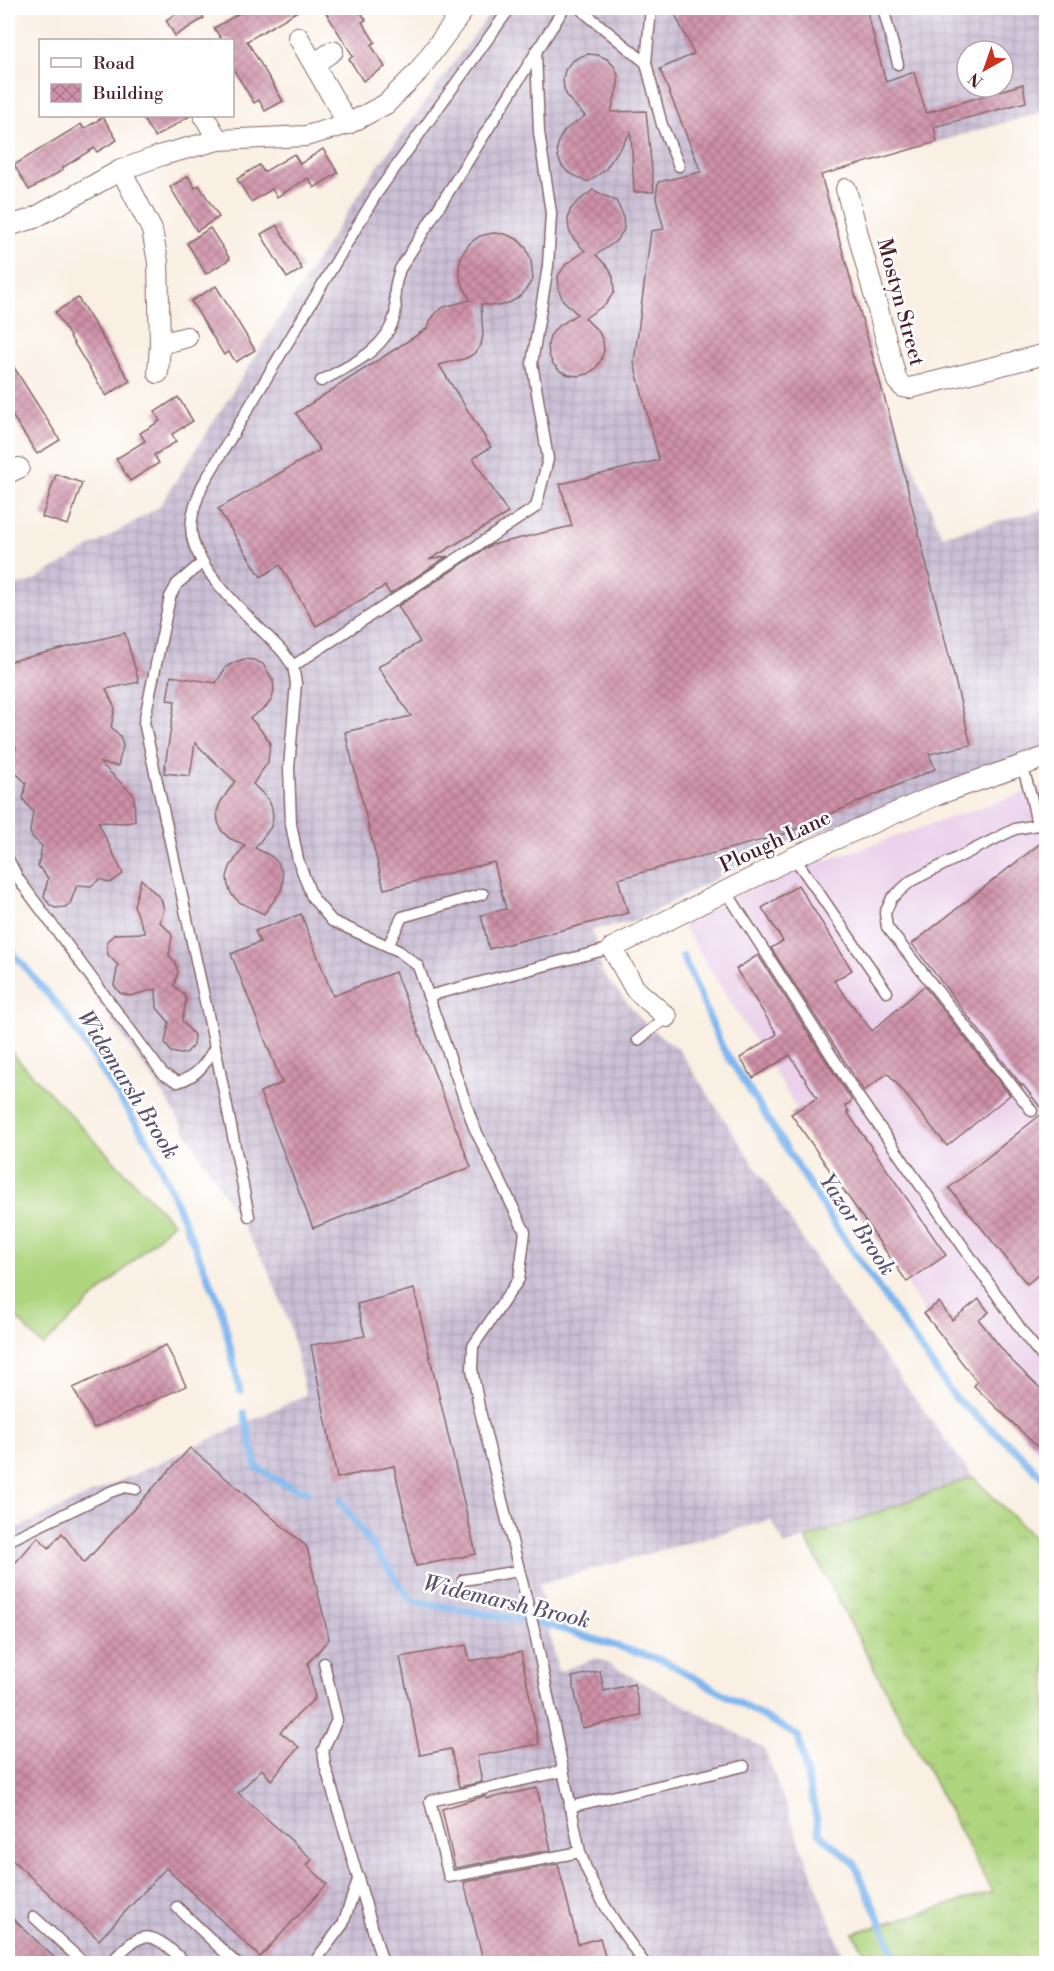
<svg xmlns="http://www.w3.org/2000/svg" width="1054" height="1971" font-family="'Libre Bodoni',serif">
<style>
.built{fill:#ebd1eb}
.industrial{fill:url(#industrial-grid);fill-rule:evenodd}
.grass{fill:url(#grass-tufts);stroke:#7c7a55;stroke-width:1.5}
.pitch{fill:#afd57f;stroke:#7c7a55;stroke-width:1.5}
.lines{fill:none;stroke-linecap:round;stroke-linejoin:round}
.stream{stroke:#7fb7ef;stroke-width:7}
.building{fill:url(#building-cross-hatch)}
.service-casing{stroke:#87686b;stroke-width:13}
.minor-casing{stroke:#87686b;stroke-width:22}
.service{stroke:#fff;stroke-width:10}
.minor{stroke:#fff;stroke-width:20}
.labels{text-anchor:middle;stroke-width:5;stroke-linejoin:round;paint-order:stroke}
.street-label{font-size:21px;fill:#4a1f2b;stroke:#fff}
.water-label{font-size:22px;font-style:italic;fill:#5d5470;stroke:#fff}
</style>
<defs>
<pattern id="industrial-grid" width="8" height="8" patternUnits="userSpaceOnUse" patternTransform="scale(1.5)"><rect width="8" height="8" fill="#cbbfd5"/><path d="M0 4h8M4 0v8" fill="none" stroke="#b0a4b7"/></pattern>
<pattern id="grass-tufts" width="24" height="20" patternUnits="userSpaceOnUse" patternTransform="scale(1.5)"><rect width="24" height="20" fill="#afd57f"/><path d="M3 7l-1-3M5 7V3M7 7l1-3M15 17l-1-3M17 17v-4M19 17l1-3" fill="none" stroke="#98b66e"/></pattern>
<pattern id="building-cross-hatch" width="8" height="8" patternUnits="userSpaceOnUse" patternTransform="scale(1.5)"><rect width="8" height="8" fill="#cf91a9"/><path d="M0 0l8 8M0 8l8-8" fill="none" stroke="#aa768a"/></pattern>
</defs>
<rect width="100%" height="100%" fill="#fff"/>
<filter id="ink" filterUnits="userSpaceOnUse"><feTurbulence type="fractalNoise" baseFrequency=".0167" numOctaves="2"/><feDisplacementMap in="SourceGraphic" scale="12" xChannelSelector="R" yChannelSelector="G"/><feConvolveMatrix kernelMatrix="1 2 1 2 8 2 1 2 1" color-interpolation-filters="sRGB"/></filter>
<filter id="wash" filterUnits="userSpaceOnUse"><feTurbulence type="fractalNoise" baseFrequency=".008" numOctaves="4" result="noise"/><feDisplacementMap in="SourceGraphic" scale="24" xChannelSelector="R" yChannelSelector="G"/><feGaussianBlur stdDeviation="1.35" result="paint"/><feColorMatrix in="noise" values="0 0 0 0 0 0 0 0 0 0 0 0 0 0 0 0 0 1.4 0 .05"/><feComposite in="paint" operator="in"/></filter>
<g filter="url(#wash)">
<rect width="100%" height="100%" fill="#f9efe2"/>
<polygon class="built" points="1046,785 1046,1462 945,1345 681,923 764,882"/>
<path class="industrial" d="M 494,8 L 1046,8 L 1046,111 L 821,175 L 884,394 L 942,536 L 1046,509 L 1046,748 L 766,852 L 636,921 L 592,930 L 603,974 L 647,1026 L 679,1050 L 845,1304 L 973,1477 L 785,1546 L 771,1520 L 539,1584 L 558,1672 L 597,1658 L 764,1748 L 846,1963 L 8,1963 L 8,1532 L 306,1395 L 288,1319 L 268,1269 L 166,1098 L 58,943 L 8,881 L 8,587 L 29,583 L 159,507 L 368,180 ZM 967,51 L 1003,51 L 1003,87 L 967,87 Z"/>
<polygon class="grass" points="973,1477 1046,1550 1046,1963 871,1963 853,1933 992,1892 806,1539"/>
<polygon class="pitch" points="8,1049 173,1223 43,1346 8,1309"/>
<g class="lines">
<g class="stream">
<polyline points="8,947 67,1017 153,1149 221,1307 240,1391"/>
<polyline points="683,956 722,1047 835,1225 955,1398 1017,1451 1046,1481"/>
<polyline points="244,1413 257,1468 286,1485 308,1492"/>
<polyline points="340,1501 412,1601 545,1624 665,1661 798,1736 820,1834 854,1863 899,1964"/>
</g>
</g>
<g id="blocks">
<g class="building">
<polygon points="186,8 197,8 204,18 175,36 166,20"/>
<polygon points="248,8 303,8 247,41 283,101 265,111 259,100 254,103 232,67 232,40 222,40 214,28"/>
<polygon points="323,8 358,8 366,20 362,22 375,42 371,45 385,67 363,81 349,59 353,56"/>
<polygon points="672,8 866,8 886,82 914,72 926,113 1023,84 1026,102 934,127 937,142 821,175 891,421 971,745 929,754 935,769 784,834 618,879 628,913 489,949 481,915 506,909 494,862 384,889 345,732 411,716 378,667 420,642 398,606 491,545 572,526 560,484 659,460 634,363 651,231 664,229 656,198 658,182 701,172 660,69 694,54"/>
<polygon points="588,54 598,55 607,59 614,66 618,75 618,85 611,112 646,111 654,192 634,192 631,132 605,170 588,182 569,173 562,166 558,157 557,148 560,138 565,130 585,116 568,98 564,89 563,79 565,70 571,62 579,57"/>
<polygon points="141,116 190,116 155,137"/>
<polygon points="103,117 117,140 97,152 94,148 62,168 63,170 29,190 14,165 81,124 84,129"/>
<polygon points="323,149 338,173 314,188 308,178 277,197 272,189 251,202 237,179 259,165 264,172 294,154 300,164"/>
<polygon points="188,176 195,188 199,185 219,217 197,231 170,187"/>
<polygon points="593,190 616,201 623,215 624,230 615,242 596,255 609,268 613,277 614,292 606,304 585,318 599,332 603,341 604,351 601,360 596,368 588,374 578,376 569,375 560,371 553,364 549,355 548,345 550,336 556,328 577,314 563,300 559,291 558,276 566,264 585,251 573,238 569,230 568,220 570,210 576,203"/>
<polygon points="277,225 302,269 287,278 261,234"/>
<polygon points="210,228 230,259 206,274 187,243"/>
<polygon points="493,233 505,234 517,239 526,248 531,260 533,279 522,295 511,302 499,306 481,304 483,335 481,345 475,353 467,358 439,365 491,447 473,458 508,513 429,560 448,556 390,594 385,586 316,626 280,565 261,577 218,509 320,450 296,413 428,328 430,321 436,313 444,307 470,300 460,279 459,266 462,254 470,243 480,236"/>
<polygon points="216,286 255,350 236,362 229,352 224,355 191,301"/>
<polygon points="78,298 130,381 106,396 55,312"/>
<polygon points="8,358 60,440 37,454 8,409"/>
<polygon points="178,397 193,421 172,434 176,442 154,455 159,463 130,481 116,459 145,441 140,433 160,421 155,412"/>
<polygon points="56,474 82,483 68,525 42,517"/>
<polygon points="125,633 139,682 106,689 115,708 111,727 120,736 123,746 118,766 100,763 134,795 135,821 127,823 98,822 123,874 110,883 100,879 91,886 77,885 70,904 65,907 55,908 50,905 44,897 48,878 38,866 42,846 32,837 30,832 33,812 23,799 26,783 15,772 13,767 16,747 8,738 8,662"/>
<polygon points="244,659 254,660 263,664 273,680 274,690 272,699 266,707 250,718 265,735 270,743 268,762 253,784 268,799 272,808 273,817 271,827 255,848 271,856 278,863 282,872 283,882 281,891 264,914 239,902 232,895 228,886 227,877 230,867 245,845 229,838 222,831 218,822 217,812 220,803 235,781 195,743 190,776 164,773 175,701 167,700 171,676 216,683 226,667 235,662"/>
<polygon points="1047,838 1047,1268 1027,1284 949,1188 1044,1112 1023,1085 1022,1086 912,944"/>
<polygon points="141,879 161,899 164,909 160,922 170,932 172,936 169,955 175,962 178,972 174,986 184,995 186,1000 182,1021 194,1035 193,1046 186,1053 181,1054 171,1052 165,1043 169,1022 157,1008 156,989 130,996 120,993 114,985 118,965 109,956 107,951 107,941 115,934 145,933 134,906"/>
<polygon points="798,885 852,970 834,981 872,1031 924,986 1010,1095 947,1146 888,1073 864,1091 771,948 783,941 762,908"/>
<polygon points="301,914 333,996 395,972 471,1167 313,1228 260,1092 282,1083 231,954 260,942 255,931"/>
<polygon points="758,955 852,1101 845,1106 849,1111 847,1112 946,1255 907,1282 791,1114 817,1098 790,1055 753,1078 740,1058 777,1034 736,969"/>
<polygon points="414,1289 476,1554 416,1566 394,1466 337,1478 311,1345 365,1336 357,1304"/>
<polygon points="979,1299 989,1312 979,1320 1010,1359 1047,1395 1047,1456 974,1386 977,1382 924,1313 939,1302 952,1320"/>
<polygon points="166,1345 186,1386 94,1428 73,1388"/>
<polygon points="190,1448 307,1547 329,1639 308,1663 315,1698 280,1732 299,1747 271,1780 262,1769 238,1793 312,1859 307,1865 327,1884 260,1957 166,1868 99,1940 8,1856 8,1571 38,1537 49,1548 62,1533 84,1563"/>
<polygon points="466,1645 470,1661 521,1652 539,1744 477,1756 482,1782 459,1787 451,1749 420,1755 400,1657"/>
<polygon points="600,1671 604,1691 634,1684 641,1715 582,1728 572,1677"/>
<polygon points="537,1788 551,1850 455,1868 442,1809 485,1796 486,1799"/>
<polygon points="558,1864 578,1944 600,1938 607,1964 484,1964 464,1882"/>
<polygon points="8,1914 61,1964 19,1964 8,1953"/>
</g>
</g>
</g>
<g filter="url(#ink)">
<use href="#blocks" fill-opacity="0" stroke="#87686b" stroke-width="1.5"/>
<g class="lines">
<defs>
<g id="service">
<path d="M 510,8 L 377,193 L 202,486 C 196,502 189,519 192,536 C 198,574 257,624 283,652 L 293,666 L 296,683 L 289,768 L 291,824 L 298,860 L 312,897 L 332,921 L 399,951 L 418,966 L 474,1127 L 525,1232 L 519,1279 L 473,1346 L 472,1369 L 479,1407 L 536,1638 L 580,1852 C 595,1896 618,1927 645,1964"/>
<polyline points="579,8 646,63"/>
<polyline points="651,8 646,63 662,125 679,166"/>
<polyline points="883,8 898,64"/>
<path d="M 321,381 C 350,365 386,351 395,315 C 397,307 394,299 395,291 C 395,284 398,276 400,269 L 564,8"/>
<polyline points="203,562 177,584 170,597 144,722 215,1047 249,1216"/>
<polyline points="293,666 536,507 548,459 532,363 548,266 551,213 539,132 536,51"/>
<polyline points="1022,765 1031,796 1037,825"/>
<polyline points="794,857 887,992"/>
<path d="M 8,859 L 19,880 L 163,1074 L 178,1082 C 198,1076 205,1064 215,1047"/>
<polyline points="726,891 853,1089 1027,1338 1046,1361"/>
<polyline points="388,946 402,917 483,894"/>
<polyline points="428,996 612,948"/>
<polyline points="638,1040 667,1017"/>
<polyline points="1032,1111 887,927 885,913 892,898 911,881 1015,829 1037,825 1046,827"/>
<polyline points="8,1541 110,1492 125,1487 136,1489"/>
<polyline points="463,1580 519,1571"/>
<polyline points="324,1663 337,1720 323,1750 325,1765 383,1964"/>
<polyline points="563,1771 430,1801 449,1877 580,1852"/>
<polyline points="569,1807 744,1766"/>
<polyline points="177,1907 237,1964"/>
<polyline points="34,1917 85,1964"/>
<path d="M 110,1964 C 143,1926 152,1931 187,1964"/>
<polyline points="313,1964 343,1924 359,1877"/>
</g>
<g id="minor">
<polyline points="298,37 348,124"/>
<polyline points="314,64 333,51"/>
<polyline points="204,116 218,140"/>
<polyline points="121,170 152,230 158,262 160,344 158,373"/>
<polyline points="846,189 897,381 903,387 910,388 1046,354"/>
<polyline points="8,226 32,219 121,170 162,155 218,140 306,136 348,124 386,104 417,73 465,8"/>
<polyline points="160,344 187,337"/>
<polyline points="8,473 19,468"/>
<polyline points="667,1017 635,989 612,948 794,857 939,794 1046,757"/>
</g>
</defs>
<use href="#service" class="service-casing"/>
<use href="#minor" class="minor-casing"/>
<use href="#service" class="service"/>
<use href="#minor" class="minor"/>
</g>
</g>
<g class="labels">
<g class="street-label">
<text transform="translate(901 302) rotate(75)" y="7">Mostyn Street</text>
<text transform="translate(775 841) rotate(-25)" y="7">Plough Lane</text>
</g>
<g class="water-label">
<text transform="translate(129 1084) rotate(58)" y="8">Widemarsh Brook</text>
<text transform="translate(858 1224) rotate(56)" y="8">Yazor Brook</text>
<text transform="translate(507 1601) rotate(13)" y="8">Widemarsh Brook</text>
</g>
</g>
<rect width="1054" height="1971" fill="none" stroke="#fff" stroke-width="30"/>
<rect x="39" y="39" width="195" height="78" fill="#ffffff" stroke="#b7a5aa" stroke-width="1.5"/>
<rect x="51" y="58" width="30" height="9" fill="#ffffff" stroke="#b7a5aa" stroke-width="1.5"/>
<text x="93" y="69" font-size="18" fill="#4a1f2b">Road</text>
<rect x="51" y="84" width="30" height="18" fill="url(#building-cross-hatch)" stroke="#b7a5aa" stroke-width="1.5"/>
<text x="93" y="99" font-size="18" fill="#4a1f2b">Building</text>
<g transform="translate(985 69) rotate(220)"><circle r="28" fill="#ffffff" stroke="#b7a5aa" stroke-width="1.5"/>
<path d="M0-4.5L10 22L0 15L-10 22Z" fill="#c8321e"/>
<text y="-9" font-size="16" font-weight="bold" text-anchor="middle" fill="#4a1f2b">N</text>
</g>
</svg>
